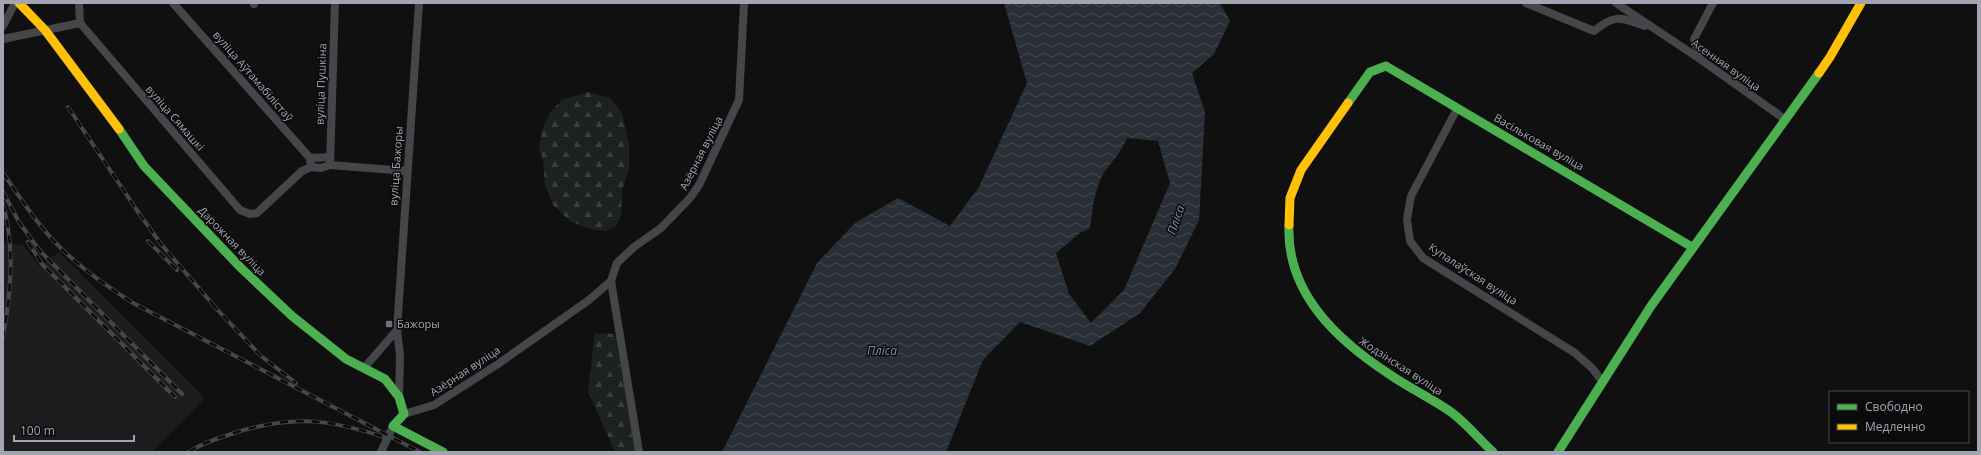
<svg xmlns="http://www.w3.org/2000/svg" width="1981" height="455" font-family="'Open Sans',sans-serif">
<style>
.built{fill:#1d1d1f}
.forest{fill:url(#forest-firs)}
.water{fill:url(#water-waves);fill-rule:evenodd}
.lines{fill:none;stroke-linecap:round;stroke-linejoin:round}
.street{stroke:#454649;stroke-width:8}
.fast{stroke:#4caf50;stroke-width:9}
.slow{stroke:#ffc107;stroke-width:9}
.rail-casing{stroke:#47474b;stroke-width:4}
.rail{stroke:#0b0b0c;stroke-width:2.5;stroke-dasharray:8;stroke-linecap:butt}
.poi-dot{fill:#6f7079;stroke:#0b0b0c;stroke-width:1.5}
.labels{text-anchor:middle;stroke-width:3;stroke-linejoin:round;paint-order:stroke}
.street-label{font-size:11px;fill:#a2a4b1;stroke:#0b0b0c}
.poi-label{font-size:11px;fill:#a2a4b1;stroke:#0b0b0c;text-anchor:start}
.water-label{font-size:12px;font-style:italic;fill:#7b8caa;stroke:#0b0b0c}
</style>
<defs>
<pattern id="forest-firs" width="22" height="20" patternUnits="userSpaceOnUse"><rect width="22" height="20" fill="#1d221e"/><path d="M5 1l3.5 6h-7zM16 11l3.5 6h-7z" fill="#3b3f3c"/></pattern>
<pattern id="water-waves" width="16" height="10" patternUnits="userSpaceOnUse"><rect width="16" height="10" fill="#292f36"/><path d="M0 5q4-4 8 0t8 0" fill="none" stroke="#454a51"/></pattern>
</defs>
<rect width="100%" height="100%" fill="#101011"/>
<polygon class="built" points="3,242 24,246 39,266 59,252 205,398 152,452 3,452"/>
<g class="forest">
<polygon points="589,92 610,98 622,113 629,144 629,168 622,191 621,216 616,226 606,231 589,229 570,221 553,205 545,185 543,161 539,147 543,127 551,111 563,99"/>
<polygon points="595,333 615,334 635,452 615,452 588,391"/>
</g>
<path class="water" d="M 1004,3 L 1220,3 L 1230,21 L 1214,54 L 1192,73 L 1205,112 L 1199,220 L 1175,269 L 1140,313 L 1090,346 L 1020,322 L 983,360 L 946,452 L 722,452 L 817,263 L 855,223 L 898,198 L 950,226 L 979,187 L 1027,83 ZM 1127,138 L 1158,141 L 1170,183 L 1124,290 L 1091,323 L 1069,294 L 1056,253 L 1080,233 L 1090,228 C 1093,209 1094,188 1105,171 C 1113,160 1122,151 1127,138 Z"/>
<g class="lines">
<g class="street">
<polyline points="79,3 80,23 240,210 250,214 257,213 302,171 311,167 321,168 330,165 406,171"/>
<polyline points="173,3 310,158 311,167"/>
<path d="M 1526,3 L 1594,31 C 1616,13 1621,18 1645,26"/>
<polyline points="1616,3 1700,59 1786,120"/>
<polyline points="254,4 254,3"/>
<polyline points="3,26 15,3"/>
<polyline points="3,39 80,23"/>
<polyline points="1700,59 1694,39 1713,3"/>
<polyline points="1457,109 1411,196 1407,219 1410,241 1423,258 1575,353 1592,368 1602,381"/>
<polyline points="310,158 330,157"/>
<polyline points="330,165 335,3"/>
<polyline points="611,281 639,452"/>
<polyline points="364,368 397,330"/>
<polyline points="399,397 400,355 397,330 419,3"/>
<polyline points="404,414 434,405 498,364 589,300 611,281 617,263 634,247 661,228 690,198 699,185 739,100 744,3"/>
<polyline points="381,452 393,426"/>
</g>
<g class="fast">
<polyline points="1348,103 1370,72 1386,66 1692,247"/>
<polyline points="119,129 144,166 240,267 292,316 346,359 385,379 399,397 404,414 393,426 443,452"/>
<path d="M 1289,225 C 1286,293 1337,340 1389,374 C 1409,388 1431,398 1451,412 C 1466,423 1479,439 1493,452"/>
<polyline points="1558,452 1651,306 1819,73"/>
</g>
<g class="slow">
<polyline points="19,3 45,30 119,129"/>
<polyline points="1819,73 1830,57 1861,3"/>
<polyline points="1289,225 1290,198 1301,170 1348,103"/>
</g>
<defs>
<g id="rail">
<polyline points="68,107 136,209 161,244 215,307"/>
<path d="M 3,173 C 15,190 27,209 41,226 C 66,258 99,281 133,303 L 420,452"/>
<polyline points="3,192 19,222 40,251 182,394"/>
<path d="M 3,204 C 15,248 11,293 3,337"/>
<polyline points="148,241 177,270"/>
<polyline points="28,242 42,264 175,397"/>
<polyline points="212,304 261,356 296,383"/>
<path d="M 189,452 C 203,442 220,438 237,432 C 294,415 328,419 384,437"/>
</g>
</defs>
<use href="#rail" class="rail-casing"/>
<use href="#rail" class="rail"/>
</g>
<rect class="poi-dot" x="385" y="320" width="8" height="8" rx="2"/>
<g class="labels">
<g class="street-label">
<text transform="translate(1726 65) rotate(35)" y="4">Асенняя вуліца</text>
<text transform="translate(253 76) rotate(49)" y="4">вуліца Аўтамабілістаў</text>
<text transform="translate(321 84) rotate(-88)" y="4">вуліца Пушкіна</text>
<text transform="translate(175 118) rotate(49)" y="4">вуліца Сямашкі</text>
<text transform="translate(1539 142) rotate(30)" y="4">Васільковая вуліца</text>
<text transform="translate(701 153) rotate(-63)" y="4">Азёрная вуліца</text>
<text transform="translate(396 166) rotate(-86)" y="4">вуліца Бажоры</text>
<text transform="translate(232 241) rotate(46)" y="4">Дарожная вуліца</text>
<text transform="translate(1473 274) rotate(33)" y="4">Купалаўская вуліца</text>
<text transform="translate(1401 366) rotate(33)" y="4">Жодзінская вуліца</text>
<text transform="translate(465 371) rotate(-33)" y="4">Азёрная вуліца</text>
</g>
<g class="poi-label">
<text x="397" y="328">Бажоры</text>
</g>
<g class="water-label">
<text transform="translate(1176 220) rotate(-71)" y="4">Пліса</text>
<text x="882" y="355">Пліса</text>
</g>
</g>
<rect width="1981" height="455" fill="none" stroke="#a2a4b1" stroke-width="8"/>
<rect x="1829" y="391" width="140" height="52" fill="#0b0b0c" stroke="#47484e"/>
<rect x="1837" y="404" width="20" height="6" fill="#4caf50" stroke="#47484e"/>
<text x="1865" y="411" font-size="12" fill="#a2a4b1">Свободно</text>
<rect x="1837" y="424" width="20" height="6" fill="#ffc107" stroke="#47484e"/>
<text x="1865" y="431" font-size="12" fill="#a2a4b1">Медленно</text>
<path d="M14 435v6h120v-6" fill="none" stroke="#a2a4b1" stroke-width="2"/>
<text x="20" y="435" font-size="12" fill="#a2a4b1" stroke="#0b0b0c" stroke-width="3" paint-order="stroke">100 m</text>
</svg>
